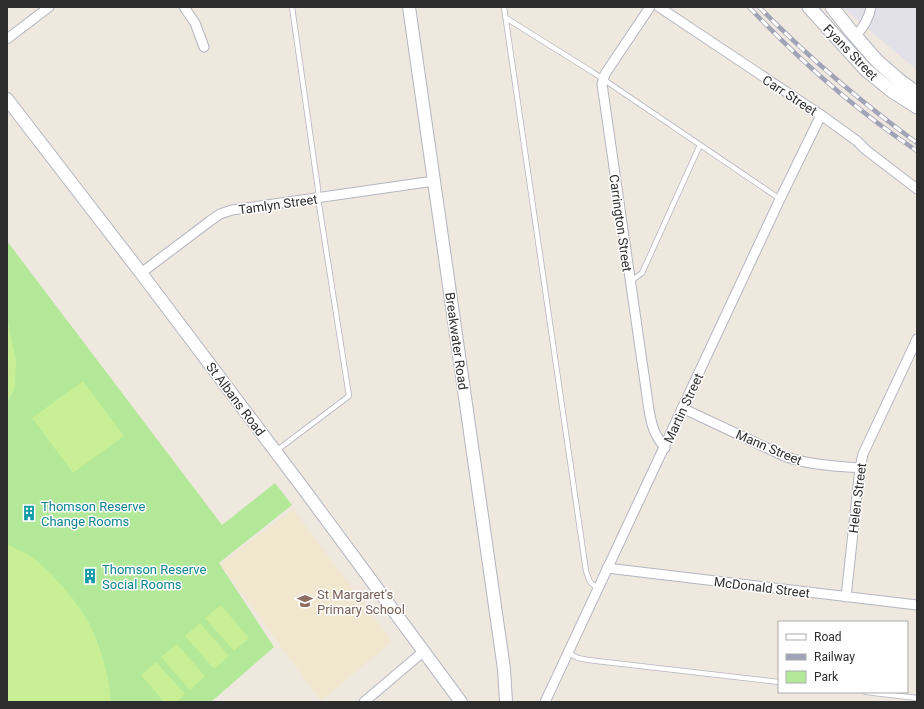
<svg xmlns="http://www.w3.org/2000/svg" width="924" height="709" font-family="Roboto,sans-serif">
<style>
.industrial{fill:#e2e0e8}
.education{fill:#f1e6ce}
.green{fill:#b3e899}
.pitch{fill:#c8ef95}
.lines{fill:none;stroke-linecap:round;stroke-linejoin:round}
.service-casing{stroke:#b3b5c1;stroke-width:6}
.minor-casing{stroke:#b3b5c1;stroke-width:11}
.tertiary-casing{stroke:#b3b5c1;stroke-width:14}
.secondary-casing{stroke:#b3b5c1;stroke-width:15}
.service{stroke:#fff;stroke-width:4.5}
.minor{stroke:#fff;stroke-width:9}
.tertiary{stroke:#fff;stroke-width:12}
.secondary{stroke:#fff;stroke-width:13}
.rail-casing{stroke:#a1a4b8;stroke-width:4.5}
.rail{stroke:#fff;stroke-width:3;stroke-dasharray:9;stroke-linecap:butt}
.labels{text-anchor:middle;stroke-width:3;stroke-linejoin:round;paint-order:stroke}
.street-label{font-size:13px;fill:#2d2d2d;stroke:#fff}
.culture-label{font-size:13px;fill:#0d838f;stroke:#fff;text-anchor:start}
.education-label{font-size:13px;fill:#785e54;stroke:#fff;text-anchor:start}
</style>
<rect width="100%" height="100%" fill="#efe8df"/>
<polygon class="industrial" points="842,7 917,7 917,70 879,38"/>
<polygon class="education" points="293,509 390,638 390,643 321,701 220,564"/>
<polygon class="green" points="7,241 222,525 275,483 292,505 219,563 274,647 211,702 7,702"/>
<g class="pitch">
<polygon points="7,318 16,361 15,388 7,403"/>
<polygon points="83,381 124,436 73,473 32,418"/>
<path d="M 7,544 C 16,549 28,554 36,560 C 53,574 73,597 84,615 C 98,635 110,678 111,702 L 7,702 Z"/>
<polygon points="221,605 249,638 234,651 205,618"/>
<polygon points="200,623 229,656 214,669 185,636"/>
<polygon points="177,644 205,676 190,690 161,657"/>
<polygon points="156,662 185,694 176,702 164,702 141,675"/>
</g>
<g class="lines">
<defs>
<g id="service">
<polyline points="504,7 586,571 590,582 598,589"/>
<polyline points="506,18 594,73 780,199"/>
<polyline points="631,281 642,273 700,145"/>
<polyline points="276,451 349,396 318,198 318,189 292,7"/>
<polyline points="568,653 578,658 588,660 779,682"/>
<polyline points="866,692 917,698"/>
</g>
<g id="minor">
<polyline points="184,7 195,23 204,47"/>
<path d="M 650,7 L 605,74 L 602,84 L 649,410 C 652,427 654,434 665,448"/>
<polyline points="659,7 821,115 857,141 866,150 917,189"/>
<path d="M 856,36 C 863,27 869,19 871,7"/>
<polyline points="7,39 49,7"/>
<polyline points="141,273 210,221 220,214 232,210 434,181"/>
<path d="M 682,408 L 784,456 C 808,465 834,466 860,468"/>
<polyline points="607,568 917,605"/>
<polyline points="846,597 860,468 863,454 917,339"/>
<polyline points="364,702 424,651"/>
<polyline points="545,702 780,199 821,115"/>
</g>
<g id="tertiary">
<polyline points="409,7 504,669 506,702"/>
<polyline points="7,99 141,273 303,488 461,702"/>
</g>
<g id="secondary">
<polyline points="809,7 866,70 892,91 917,107"/>
<polyline points="832,7 850,30 877,61 900,81 917,93"/>
</g>
</defs>
<use href="#service" class="service-casing"/>
<use href="#minor" class="minor-casing"/>
<use href="#tertiary" class="tertiary-casing"/>
<use href="#secondary" class="secondary-casing"/>
<use href="#service" class="service"/>
<use href="#minor" class="minor"/>
<use href="#tertiary" class="tertiary"/>
<use href="#secondary" class="secondary"/>
<defs>
<g id="rail">
<path d="M 749,7 C 799,60 857,111 917,151"/>
<path d="M 759,7 C 808,57 861,102 917,143"/>
</g>
</defs>
<use href="#rail" class="rail-casing"/>
<use href="#rail" class="rail"/>
</g>
<defs>
<symbol id="building-bare" viewBox="-9 -9 18 18"><path d="M-4-6H4V6H1V3H-1V6H-4ZM-2.5-4.3h1.7v1.8h-1.7ZM.8-4.3h1.7v1.8H.8ZM-2.5-1h1.7V.8h-1.7ZM.8-1h1.7V.8H.8Z" fill="#0f9aa8" stroke="#fff" stroke-width="2.5" paint-order="stroke"/></symbol>
<symbol id="school-bare" viewBox="-9 -9 18 18"><path d="M0-5L7-2L0 1L-7-2ZM-4 1L0 2.5L4 1V4Q0 6-4 4Z" fill="#8d6e63" stroke="#fff" stroke-width="2.5" paint-order="stroke"/></symbol>
</defs>
<g fill-rule="evenodd">
<use href="#building-bare" x="18" y="502" width="22" height="22"/>
<use href="#building-bare" x="79" y="565" width="22" height="22"/>
<use href="#school-bare" x="294" y="590" width="22" height="22"/>
</g>
<g class="labels">
<g class="street-label">
<text transform="translate(851 52) rotate(46)" y="5">Fyans Street</text>
<text transform="translate(790 95) rotate(33)" y="5">Carr Street</text>
<text transform="translate(278 204) rotate(-8)" y="5">Tamlyn Street</text>
<text transform="translate(621 223) rotate(82)" y="5">Carrington Street</text>
<text transform="translate(457 341) rotate(82)" y="5">Breakwater Road</text>
<text transform="translate(236 399) rotate(53)" y="5">St Albans Road</text>
<text transform="translate(683 408) rotate(-65)" y="5">Martin Street</text>
<text transform="translate(769 447) rotate(23)" y="5">Mann Street</text>
<text transform="translate(857 498) rotate(-83)" y="5">Helen Street</text>
<text transform="translate(762 587) rotate(7)" y="5">McDonald Street</text>
</g>
<g class="culture-label">
<text x="41" y="511">Thomson Reserve<tspan x="41" dy="15">Change Rooms</tspan></text>
<text x="102" y="574">Thomson Reserve<tspan x="102" dy="15">Social Rooms</tspan></text>
</g>
<g class="education-label">
<text x="317" y="599">St Margaret's<tspan x="317" dy="15">Primary School</tspan></text>
</g>
</g>
<rect width="924" height="709" fill="none" stroke="#2d2d2d" stroke-width="16"/>
<rect x="778" y="621" width="130" height="72" fill="#ffffff" stroke="#ababab"/>
<rect x="786" y="634" width="20" height="6" fill="#ffffff" stroke="#ababab"/>
<text x="814" y="641" font-size="12" fill="#2d2d2d">Road</text>
<rect x="786" y="654" width="20" height="6" fill="#a1a4b8" stroke="#ababab"/>
<text x="814" y="661" font-size="12" fill="#2d2d2d">Railway</text>
<rect x="786" y="671" width="20" height="12" fill="#b3e899" stroke="#ababab"/>
<text x="814" y="681" font-size="12" fill="#2d2d2d">Park</text>
</svg>
